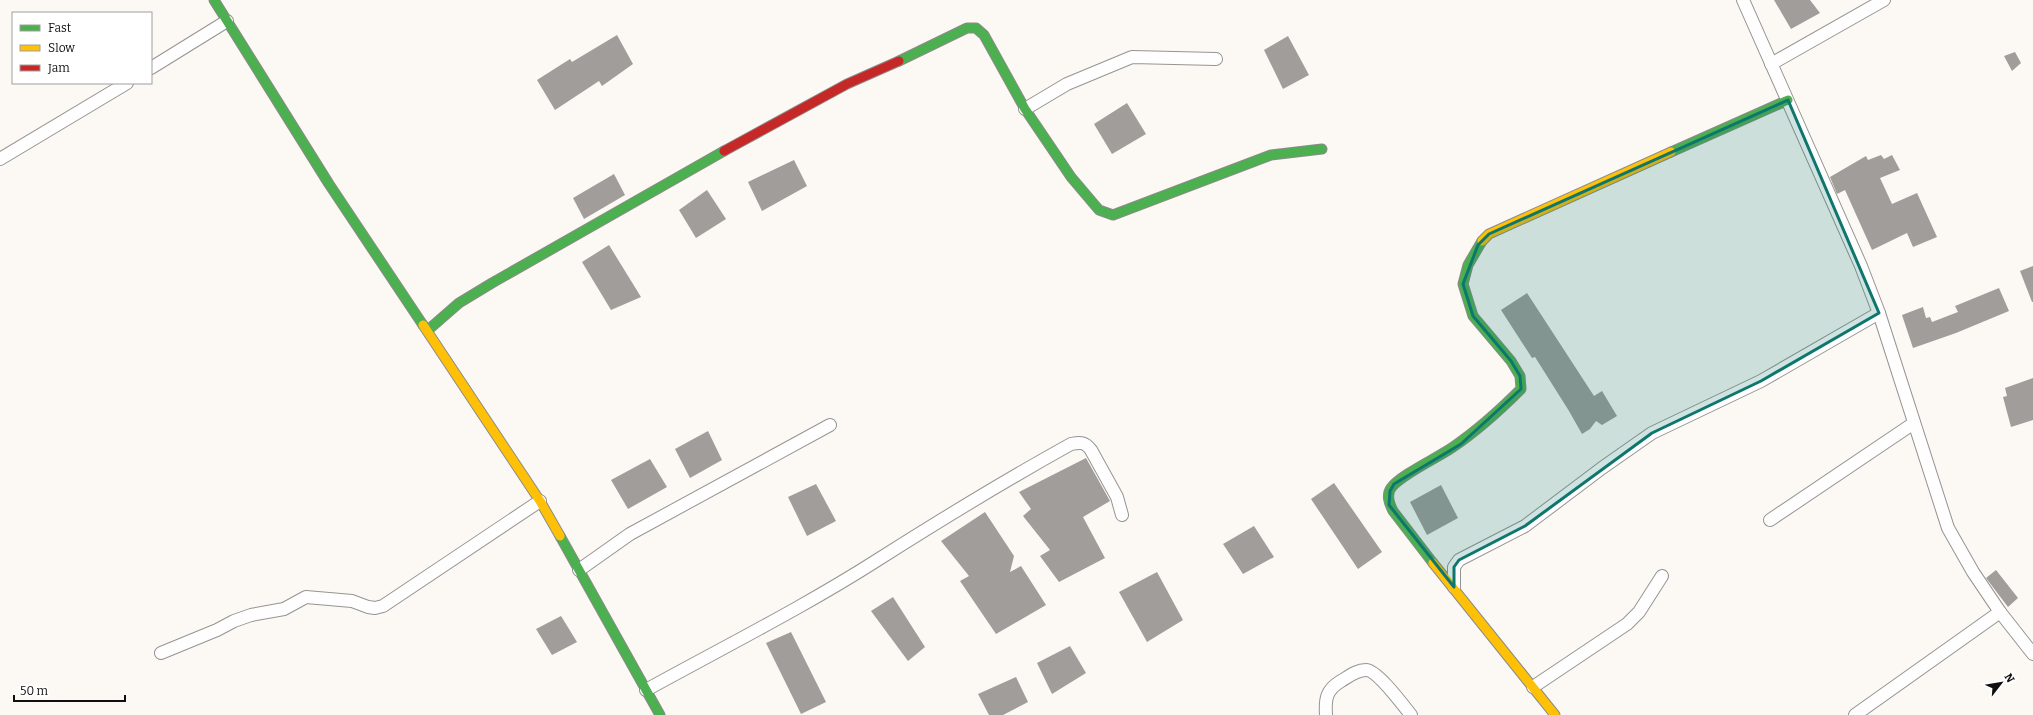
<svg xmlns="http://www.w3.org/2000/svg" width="2033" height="715" font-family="Bitter,serif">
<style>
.building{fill:#a09d9a}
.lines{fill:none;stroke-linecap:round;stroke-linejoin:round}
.street-casing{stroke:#969493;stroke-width:14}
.fast-casing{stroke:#8c8b89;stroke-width:11}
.slow-casing{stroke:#8c8b89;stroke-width:11}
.jam-casing{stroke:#8c8b89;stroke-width:11}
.street{stroke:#fffefe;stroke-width:12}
.fast{stroke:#4caf50;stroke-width:9}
.slow{stroke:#ffc107;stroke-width:9}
.jam{stroke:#c62828;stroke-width:9}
.marked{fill:#0f766e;fill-opacity:0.2;stroke:#0f766e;stroke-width:3;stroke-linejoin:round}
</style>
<rect width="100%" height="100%" fill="#fcf9f5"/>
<g class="building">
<polygon points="1774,0 1810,0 1820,13 1791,29"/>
<polygon points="617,35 633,64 602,86 599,81 555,110 537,80 570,59 572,62"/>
<polygon points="1288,36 1309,75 1283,89 1264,50"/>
<polygon points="2015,52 2021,63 2012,71 2004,56"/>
<polygon points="1127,103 1146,134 1112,154 1094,124"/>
<polygon points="1881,155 1884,159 1892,155 1900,170 1880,178 1892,204 1917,193 1937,237 1913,247 1907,233 1872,250 1845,190 1837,194 1830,177 1866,156 1868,160"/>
<polygon points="794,160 807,186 762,211 748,182"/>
<polygon points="614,174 625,195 584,219 573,198"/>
<polygon points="707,190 726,219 696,238 679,210"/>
<polygon points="609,245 641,297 611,310 582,262"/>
<polygon points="2033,266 2033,302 2032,302 2020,271"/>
<polygon points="1999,288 2009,311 1956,333 1913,348 1902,315 1923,307 1926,318 1930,317 1932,322 1958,312 1955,306"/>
<polygon points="1527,293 1594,396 1602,391 1617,416 1602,425 1596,421 1590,429 1582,434 1569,411 1535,357 1532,358 1501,310"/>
<polygon points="2033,378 2033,420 2011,427 2003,397 2007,396 2005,388"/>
<polygon points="708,431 722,460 690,478 675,449"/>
<polygon points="1086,458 1110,501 1083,517 1105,558 1059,582 1040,556 1050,550 1023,516 1031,509 1019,492"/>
<polygon points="650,459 667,487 628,509 611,480"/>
<polygon points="1334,483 1382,552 1358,569 1311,499"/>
<polygon points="816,484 836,521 807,536 788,497"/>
<polygon points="1441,485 1458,518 1427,535 1410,502"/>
<polygon points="985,512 1014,556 1010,572 1021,566 1046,605 996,634 960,581 969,576 941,541"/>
<polygon points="1254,526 1274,557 1243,574 1223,544"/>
<polygon points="1996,570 2018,598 2008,607 1986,578"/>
<polygon points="1157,572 1183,620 1147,642 1119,592"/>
<polygon points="893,597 925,647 908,661 871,611"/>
<polygon points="561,616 577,642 552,655 536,629"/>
<polygon points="791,632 826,702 801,714 766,643"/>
<polygon points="1070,646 1086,673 1052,694 1037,663"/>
<polygon points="1016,677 1028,702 1003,715 989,715 978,694"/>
</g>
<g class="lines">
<defs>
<g id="street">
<polyline points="1743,0 1861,266 1879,313 1948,528 1973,572 2000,612 2033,654"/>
<polyline points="1771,64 1884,0"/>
<polyline points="151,68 227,21"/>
<polyline points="1025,109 1067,84 1132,57 1216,59"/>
<polyline points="0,159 127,83"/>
<polyline points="1770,520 1914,423"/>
<polyline points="579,570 630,534 830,425"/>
<polyline points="1454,587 1454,567 1459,560 1525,526 1602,468 1652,433 1761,381 1879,313"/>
<polyline points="161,653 217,630 234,621 251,615 284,609 306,597 352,601 368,607 375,608 383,606 540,501"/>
<polyline points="1533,687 1627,624 1639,612 1662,576"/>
<path d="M 646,690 C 724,647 804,607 879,559 C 942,519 1006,480 1071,444 C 1081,442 1085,442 1091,450 L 1117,497 L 1122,515"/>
<path d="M 1326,715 C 1325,699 1326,690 1341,681 C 1348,677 1356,670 1366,670 C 1377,670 1403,705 1411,715"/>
<polyline points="1855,715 2000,612"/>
</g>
<g id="fast">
<polyline points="214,0 329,184 423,325"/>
<polyline points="899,61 967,28 976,28 984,35 1025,109 1071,177 1099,210 1113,215 1271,155 1322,149"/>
<polyline points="1671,152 1788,100"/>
<polyline points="428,330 459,303 492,283 724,151"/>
<polyline points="560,536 660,715"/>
<path d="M 1433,563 L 1393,511 C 1389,503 1386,495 1391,488 C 1400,475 1439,457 1453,447 C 1478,430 1500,410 1521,389 L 1520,376 L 1511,361 L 1473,316 L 1463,284 L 1468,265 L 1482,241"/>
</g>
<g id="slow">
<polyline points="1482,241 1489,234 1671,152"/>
<polyline points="423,325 540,501 560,536"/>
<polyline points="1433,563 1555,715"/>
</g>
<polyline id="jam" points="724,151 847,84 899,61"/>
</defs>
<use href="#street" class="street-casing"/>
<use href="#fast" class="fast-casing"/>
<use href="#slow" class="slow-casing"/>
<use href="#jam" class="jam-casing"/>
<use href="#street" class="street"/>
<use href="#fast" class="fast"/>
<use href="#slow" class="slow"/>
<use href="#jam" class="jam"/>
</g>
<path class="marked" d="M 1788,100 L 1879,313 L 1761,381 L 1652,433 L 1525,526 L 1459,560 L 1454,567 L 1454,587 L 1389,505 L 1390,491 L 1394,484 L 1461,444 L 1521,389 L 1520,376 L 1511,361 L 1473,316 L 1463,284 L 1478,245 L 1489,234 Z"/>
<rect x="12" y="12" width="140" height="72" fill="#ffffff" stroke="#9f9f9f"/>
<rect x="20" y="25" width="20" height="6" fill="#4caf50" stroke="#9f9f9f"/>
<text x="48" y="32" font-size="12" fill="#0f0f0f">Fast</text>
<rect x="20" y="45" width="20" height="6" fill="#ffc107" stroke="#9f9f9f"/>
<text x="48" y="52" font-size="12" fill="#0f0f0f">Slow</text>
<rect x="20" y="65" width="20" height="6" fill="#c62828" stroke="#9f9f9f"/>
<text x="48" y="72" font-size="12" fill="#0f0f0f">Jam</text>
<g transform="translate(2001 683) rotate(59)" stroke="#ffffff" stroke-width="3" paint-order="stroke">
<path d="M0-3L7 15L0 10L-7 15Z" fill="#0f0f0f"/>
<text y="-6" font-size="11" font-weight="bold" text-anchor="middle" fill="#0f0f0f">N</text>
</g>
<path d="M14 695v6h111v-6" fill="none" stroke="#0f0f0f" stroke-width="2"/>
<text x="20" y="695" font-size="12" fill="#0f0f0f" stroke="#ffffff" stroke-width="3" paint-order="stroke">50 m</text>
</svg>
